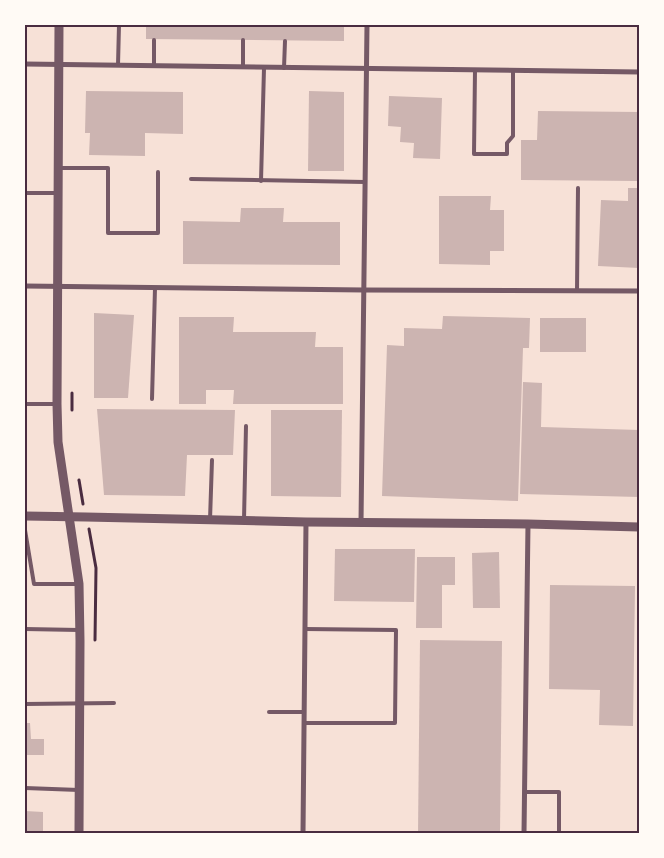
<svg xmlns="http://www.w3.org/2000/svg" width="664" height="858" font-family="Lato,sans-serif">
<style>
.building{fill:#ccb4b1}
.lines{fill:none;stroke-linecap:round;stroke-linejoin:round}
.path{stroke:#4a2c40;stroke-width:3}
.service{stroke:#755966;stroke-width:4}
.minor{stroke:#755966;stroke-width:5}
.tertiary{stroke:#755966;stroke-width:9}
.neatline{fill:none;stroke:#4a2c40;stroke-width:2}
</style>
<rect width="100%" height="100%" fill="#f7e1d7"/>
<g class="building">
<polygon points="146,25 344,25 344,41 146,39"/>
<polygon points="86,91 183,92 183,134 145,133 145,156 89,155 90,133 85,133"/>
<polygon points="309,91 344,92 344,171 308,171"/>
<polygon points="389,96 442,98 440,159 413,158 414,143 400,142 401,127 388,126"/>
<polygon points="538,111 639,112 639,181 521,180 521,140 537,140"/>
<polygon points="628,188 639,188 639,268 598,266 601,200 628,201"/>
<polygon points="439,196 491,196 490,210 504,210 504,251 490,251 490,265 439,264"/>
<polygon points="241,208 284,208 283,222 340,222 340,265 183,264 183,221 240,222"/>
<polygon points="94,313 134,315 128,398 94,398"/>
<polygon points="443,316 530,318 529,348 523,348 518,501 382,496 387,345 404,346 404,328 442,329"/>
<polygon points="179,317 234,317 233,332 316,332 315,347 343,347 343,404 233,404 234,390 206,390 206,404 179,404"/>
<rect x="540" y="318" width="46" height="34"/>
<polygon points="523,382 542,383 541,427 639,430 639,497 520,494"/>
<polygon points="97,409 235,410 233,455 187,455 185,496 104,495"/>
<polygon points="271,410 342,410 341,497 271,496"/>
<polygon points="335,549 415,549 414,602 334,601"/>
<polygon points="499,552 500,608 473,608 472,553"/>
<polygon points="417,557 455,557 455,585 442,585 442,628 416,628"/>
<polygon points="550,585 635,586 633,726 599,725 600,690 549,689"/>
<polygon points="420,640 502,641 500,833 418,833"/>
<polygon points="25,723 30,723 31,739 44,739 44,755 25,755"/>
<polygon points="25,811 43,812 43,833 25,833"/>
</g>
<g class="lines">
<g class="path">
<polyline points="72,393 72,410"/>
<polyline points="79,480 83,504"/>
<polyline points="89,529 96,568 95,640"/>
</g>
<g class="service">
<polyline points="154,40 154,65"/>
<polyline points="118,65 119,25"/>
<polyline points="243,67 243,40"/>
<polyline points="284,68 285,41"/>
<polyline points="475,70 474,154 507,154 507,143 513,136 513,70"/>
<polyline points="58,168 108,168 108,233 158,233 158,172"/>
<polyline points="191,179 365,182"/>
<polyline points="261,181 264,68"/>
<polyline points="25,193 58,193"/>
<polyline points="577,291 578,188"/>
<polyline points="152,399 155,288"/>
<polyline points="25,404 57,404"/>
<polyline points="210,520 212,460"/>
<polyline points="244,520 246,426"/>
<polyline points="25,530 34,584 79,584"/>
<polyline points="25,629 79,630"/>
<polyline points="25,704 114,703"/>
<polyline points="269,712 304,712"/>
<polyline points="304,723 395,723 396,630 305,629"/>
<polyline points="25,788 79,790"/>
<polyline points="525,792 559,792 559,833"/>
</g>
<g class="minor">
<polyline points="25,64 639,72"/>
<polyline points="25,286 364,290 639,291"/>
<polyline points="361,523 367,25"/>
<polyline points="303,833 306,522"/>
<polyline points="524,833 528,524"/>
</g>
<g class="tertiary">
<polyline points="59,25 57,404 58,442 79,584 80,641 79,833"/>
<polyline points="25,516 86,517 306,522 528,524 639,527"/>
</g>
</g>
<rect width="664" height="858" fill="none" stroke="#fffaf5" stroke-width="52"/>
<rect x="26" y="26" width="612" height="806" class="neatline"/>
</svg>
